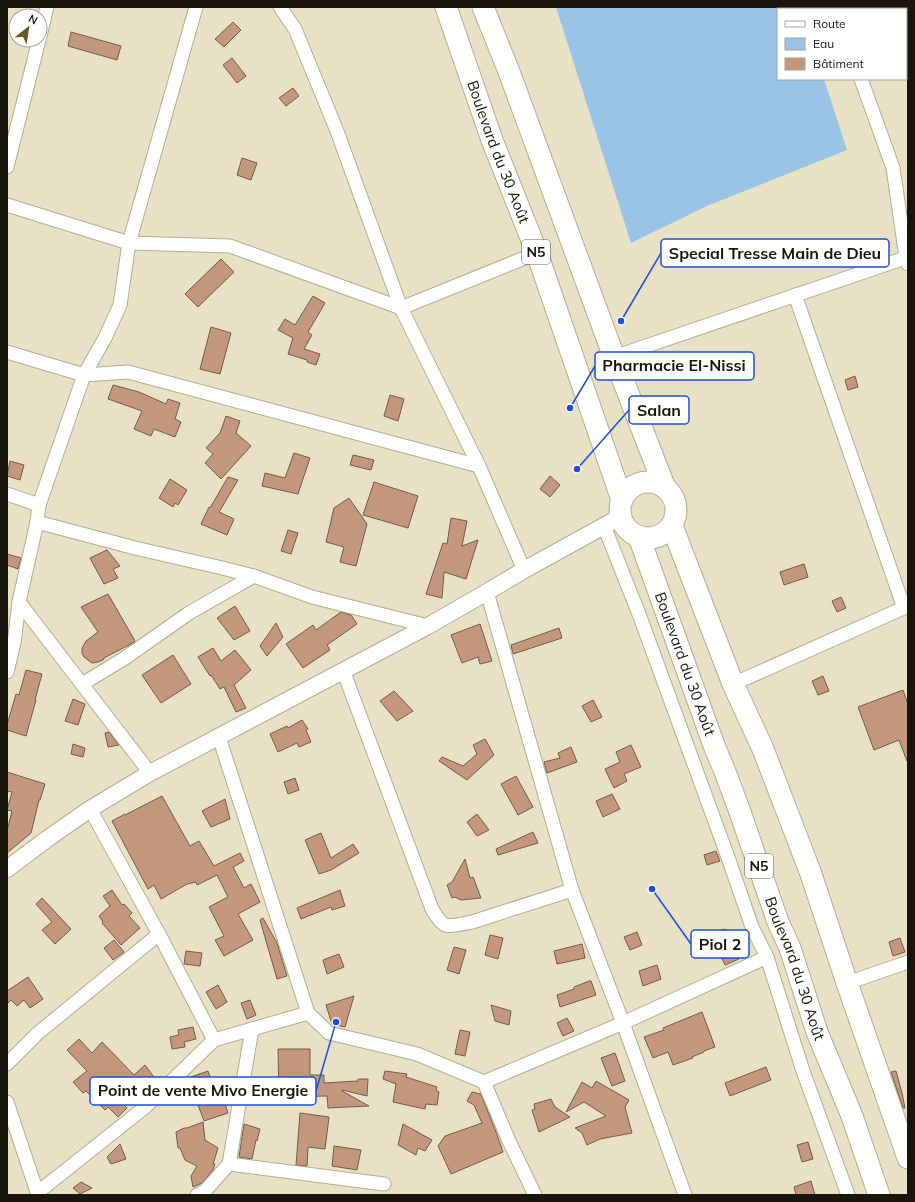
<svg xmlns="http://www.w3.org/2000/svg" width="915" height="1202" font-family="Mulish,sans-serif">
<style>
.water{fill:#99c4e6}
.building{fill:#c3977b;stroke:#725a4c}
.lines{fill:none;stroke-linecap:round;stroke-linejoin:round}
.minor-casing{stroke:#b2ac90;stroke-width:15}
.tertiary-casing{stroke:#b2ac90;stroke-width:18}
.trunk-casing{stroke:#b2ac90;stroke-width:23}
.minor{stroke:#fff;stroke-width:13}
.tertiary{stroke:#fff;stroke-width:16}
.trunk{stroke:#fff;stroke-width:21}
.labels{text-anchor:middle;stroke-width:3.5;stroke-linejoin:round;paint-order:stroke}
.shield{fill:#fff;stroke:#5d5c55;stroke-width:1}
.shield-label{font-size:14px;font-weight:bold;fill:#18160c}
.street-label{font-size:15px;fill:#18160c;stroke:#fff}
.leader{fill:none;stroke:#1d4ed8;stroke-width:1.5}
.callout-dot{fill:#1d4ed8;stroke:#fff;stroke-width:1.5}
.callout{fill:#fff;stroke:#1d4ed8;stroke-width:1.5}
.callout-label{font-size:16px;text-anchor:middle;font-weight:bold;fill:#18160c}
</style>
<rect width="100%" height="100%" fill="#e8e1c5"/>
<polygon class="water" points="556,7 799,7 800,9 778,9 778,79 824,79 847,150 707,206 631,243"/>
<g class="building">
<polygon points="233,22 241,30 224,47 215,39"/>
<polygon points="71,32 121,46 117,60 68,46"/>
<polygon points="232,58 246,76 237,83 223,65"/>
<polygon points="293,88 299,96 286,106 279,98"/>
<polygon points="242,158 257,163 251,180 237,175"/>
<polygon points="221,259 234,272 198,307 185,294"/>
<polygon points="313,296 325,303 308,332 312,335 304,349 320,354 316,365 307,362 307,360 288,354 293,338 278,330 285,319 295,325"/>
<polygon points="211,327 231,333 220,374 200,369"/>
<polygon points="855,376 858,387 848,390 845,380"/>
<polygon points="113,385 139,392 166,404 168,399 180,403 175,419 181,422 175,437 154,429 151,436 134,429 142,411 108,399"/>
<polygon points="390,395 404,399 398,421 384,416"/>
<polygon points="226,416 240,421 236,433 251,446 221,479 205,463 213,454 206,448 220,433"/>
<polygon points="294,453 310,458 298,494 262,486 265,473 285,478"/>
<polygon points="353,455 374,460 371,470 350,465"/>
<polygon points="10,461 24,465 20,480 7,476"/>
<polygon points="550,476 560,485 550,497 540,489"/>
<polygon points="228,477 238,480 219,512 234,519 227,535 201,524 209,507 210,508"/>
<polygon points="170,479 187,490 178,505 175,503 173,507 159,498"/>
<polygon points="374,482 418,496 408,528 363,515"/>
<polygon points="349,498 367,524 356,566 340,562 344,547 326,542 334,508"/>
<polygon points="451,518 467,521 462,546 478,540 466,579 444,572 442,598 426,594 443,543 447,544"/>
<polygon points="288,530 298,533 291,554 281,551"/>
<polygon points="107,550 120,566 113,569 118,578 104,584 90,558"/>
<polygon points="7,554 21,558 18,569 7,565"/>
<polygon points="804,564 808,577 784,585 780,572"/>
<polygon points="108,594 135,641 129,645 104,658 103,660 98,662 92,663 84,657 82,653 82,648 86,641 98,632 81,607"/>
<polygon points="841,597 846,608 837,612 832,601"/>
<polygon points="235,606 250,631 234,640 217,618"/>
<polygon points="341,612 351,615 357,624 327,645 330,650 303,668 286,644 313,625 316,630"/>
<polygon points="276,623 283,637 267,656 260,646"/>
<polygon points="480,624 492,661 480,664 478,657 462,663 451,635"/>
<polygon points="559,628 562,638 513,654 511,645"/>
<polygon points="213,648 221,661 235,650 251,670 234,685 246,708 236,712 224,687 220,689 211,675 210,676 198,657"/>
<polygon points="173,655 191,684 161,703 142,675"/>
<polygon points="26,670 42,674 35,700 36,700 26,736 7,730 7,725 16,694 19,695"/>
<polygon points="823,676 829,691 818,695 812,681"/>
<polygon points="903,690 908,704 908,761 907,761 899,740 874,750 858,707"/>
<polygon points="394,691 413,711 397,721 380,701"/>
<polygon points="73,699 85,704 78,725 65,721"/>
<polygon points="593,700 602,717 591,722 582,706"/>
<polygon points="302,720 308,729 306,730 311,742 299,747 297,743 278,752 270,734 287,726 288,728"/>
<polygon points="109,732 119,745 108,747 105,733"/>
<polygon points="485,739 494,755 467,780 439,761 442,757 463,766 477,754 473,745"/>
<polygon points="73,744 85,748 83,757 71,754"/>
<polygon points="631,745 641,767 624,774 627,781 614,788 605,769 620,762 616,752"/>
<polygon points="571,747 577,762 547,773 544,762 560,758 558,753"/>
<polygon points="7,772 45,784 40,800 39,800 31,833 7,853 7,831 12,811 7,810 12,792 7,791"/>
<polygon points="516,776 533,807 518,815 501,784"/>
<polygon points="295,778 299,790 288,794 284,782"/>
<polygon points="612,794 620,809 603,817 596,801"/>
<polygon points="162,796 190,846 199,841 214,866 240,853 244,861 233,867 244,888 251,884 260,902 238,914 253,940 224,956 215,940 224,936 209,907 228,897 217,875 197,885 196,882 187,884 161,899 154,885 148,889 112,821 125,814 125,815"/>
<polygon points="225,799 230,819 211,827 202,811"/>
<polygon points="477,814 489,830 477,836 467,822"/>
<polygon points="533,832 538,843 498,855 496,849"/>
<polygon points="321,833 331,858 353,844 359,853 331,870 319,874 305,840"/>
<polygon points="716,851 720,861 707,865 704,855"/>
<polygon points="465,859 470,878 473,877 481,898 461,900 455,897 452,898 447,885 452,882"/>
<polygon points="112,890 122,905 124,904 132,913 129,916 140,928 121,945 102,923 103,922 99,916 110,906 103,896"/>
<polygon points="340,890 345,906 332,910 331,907 301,919 297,908"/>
<polygon points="42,898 71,929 55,944 42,930 52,922 36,904"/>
<polygon points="263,918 277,943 287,976 277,979 260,920"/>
<polygon points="725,929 739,959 725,965 719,952 721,951 714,933"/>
<polygon points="637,932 642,945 630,950 624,937"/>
<polygon points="490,935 503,938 498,959 485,955"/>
<polygon points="900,938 905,952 893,956 889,942"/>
<polygon points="114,940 124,952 113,960 104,948"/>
<polygon points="582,944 585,958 557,964 554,951"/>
<polygon points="454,947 466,950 459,974 447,970"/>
<polygon points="186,951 202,953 200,966 184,964"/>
<polygon points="339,954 344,967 327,974 323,960"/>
<polygon points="657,965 661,979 643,986 639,971"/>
<polygon points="28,977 43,999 30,1008 24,1000 17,1006 11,1000 7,1004 7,991"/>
<polygon points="589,981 591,981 596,995 560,1007 557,995 574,989 574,987"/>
<polygon points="218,985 227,1002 216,1009 206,992"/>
<polygon points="354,996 345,1027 332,1024 326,1005"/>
<polygon points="250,1000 256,1015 247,1019 241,1003"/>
<polygon points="491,1005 511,1011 509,1025 495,1021"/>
<polygon points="702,1012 715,1047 704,1051 704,1052 692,1057 693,1058 673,1065 668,1052 653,1058 644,1037 664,1030 663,1028"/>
<polygon points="567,1018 574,1031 563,1036 557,1023"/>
<polygon points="193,1027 196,1039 184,1042 185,1047 172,1049 170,1037 179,1035 178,1030"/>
<polygon points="460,1030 470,1032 465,1056 455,1054"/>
<polygon points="79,1039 92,1053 102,1042 134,1075 145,1065 154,1077 140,1089 137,1086 122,1103 127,1108 118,1117 108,1107 105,1110 86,1091 83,1093 73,1082 87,1071 67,1050"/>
<polygon points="278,1049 310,1049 310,1075 324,1075 324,1083 358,1081 358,1079 368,1079 367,1096 342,1090 342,1091 369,1106 328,1108 327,1096 279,1097"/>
<polygon points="615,1053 625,1081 612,1086 601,1058"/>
<polygon points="766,1067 771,1080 730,1096 725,1083"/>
<polygon points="208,1071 217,1095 222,1094 228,1113 204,1121 188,1078"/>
<polygon points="385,1071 407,1074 406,1077 437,1087 436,1090 439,1092 437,1105 426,1104 425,1109 393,1102 396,1084 383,1079"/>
<polygon points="896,1071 902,1093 905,1108 903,1108 891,1072"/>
<polygon points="596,1081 629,1100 625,1107 632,1133 600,1139 587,1145 582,1133 575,1128 606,1116 584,1102 566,1112 582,1082 592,1088"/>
<polygon points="472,1092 481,1094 496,1132 503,1152 451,1174 438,1146 445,1136 482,1123 474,1105 467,1101"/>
<polygon points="551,1099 555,1107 570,1117 539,1132 532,1110 535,1109 534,1104"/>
<polygon points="300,1113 329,1117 325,1149 308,1147 307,1166 296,1165"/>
<polygon points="203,1122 205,1140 218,1148 213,1164 215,1164 213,1170 202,1183 193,1187 191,1176 197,1166 185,1160 180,1148 178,1148 176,1132 184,1128 187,1128"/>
<polygon points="244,1124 260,1129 257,1141 256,1140 252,1159 239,1157"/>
<polygon points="403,1124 432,1140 425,1151 418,1148 416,1155 398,1145"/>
<polygon points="808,1142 813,1159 802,1162 797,1145"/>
<polygon points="120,1144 126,1159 111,1164 107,1157"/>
<polygon points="334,1146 361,1150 357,1170 332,1166"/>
<polygon points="811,1181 815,1195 796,1195 794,1187"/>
<polygon points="81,1182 92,1188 80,1194 73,1188"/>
</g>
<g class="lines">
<defs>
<g id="minor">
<polyline points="280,7 295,29 337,131 401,308 479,466 524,570"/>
<polyline points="840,7 841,9"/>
<polyline points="40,36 47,7"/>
<polyline points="861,79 893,168 906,257 908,264"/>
<polyline points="7,167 39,40"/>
<polyline points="7,205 129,243 230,246 401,308 537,253"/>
<polyline points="795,295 904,608"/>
<polyline points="7,352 84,375 128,372 479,466"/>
<polyline points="614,357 908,257"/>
<polyline points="7,494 39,505"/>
<polyline points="37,522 135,548 218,567 254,576 312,597 428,626"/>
<polyline points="604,526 639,614 729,860 752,927 767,957 803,1071 848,1195"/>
<polyline points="487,592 572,890 623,1023 685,1195"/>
<polyline points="19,602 150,773"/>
<path d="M 343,670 L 432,909 C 435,914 439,922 445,925 C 452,927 466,923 472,922 L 572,890"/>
<polyline points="7,672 14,643 19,602 37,522 39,505 84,375 105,338 120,305 129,243 196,7"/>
<polyline points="82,684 125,658 189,613 254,576"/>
<polyline points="733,684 908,606"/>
<polyline points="219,737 308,1013"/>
<polyline points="90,809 159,934 214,1040"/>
<polyline points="847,983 908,962"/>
<polyline points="7,1064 38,1033 159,934"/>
<polyline points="484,1082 509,1141 535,1195"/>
<polyline points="7,1102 38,1195"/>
<polyline points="229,1164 384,1184"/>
<polyline points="37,1193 144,1108 214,1040 308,1013 329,1033 417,1054 484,1082 623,1023 767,957"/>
<polyline points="197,1195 205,1191 229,1164 252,1029"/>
</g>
<polyline id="tertiary" points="7,869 47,839 90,809 150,773 428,626 487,592 524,570 620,517"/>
<g id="trunk">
<path id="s1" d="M 446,7 L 492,140 L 537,253 L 622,500"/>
<polyline points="483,7 508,69 614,357 665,488"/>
<circle cx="648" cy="510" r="28"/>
<polyline points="672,526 733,684 763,749 811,874 847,983 908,1158"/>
<path id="s2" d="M 639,537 L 715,748 L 724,769 L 740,812 L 778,922 L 790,948 L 817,1032 L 852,1116 L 879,1195"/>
</g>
</defs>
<use href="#minor" class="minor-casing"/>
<use href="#tertiary" class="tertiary-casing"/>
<use href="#trunk" class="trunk-casing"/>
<use href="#minor" class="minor"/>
<use href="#tertiary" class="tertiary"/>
<use href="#trunk" class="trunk"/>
</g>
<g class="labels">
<g class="shield">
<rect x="522" y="240" width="28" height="24" rx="3"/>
<rect x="745" y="854" width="28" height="24" rx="3"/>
</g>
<g class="shield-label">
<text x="536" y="257">N5</text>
<text x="759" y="871">N5</text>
</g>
<g class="street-label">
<text dy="5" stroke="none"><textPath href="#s1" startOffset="154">Boulevard du 30 Août</textPath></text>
<text dy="5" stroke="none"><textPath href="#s2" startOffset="135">Boulevard du 30 Août</textPath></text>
<text dy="5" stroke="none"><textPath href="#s2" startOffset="459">Boulevard du 30 Août</textPath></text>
</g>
</g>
<path class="leader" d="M621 321L661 253M570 408L595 366M577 469L629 410M652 889L691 944M336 1022L316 1091"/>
<g class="callout-dot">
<circle cx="621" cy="321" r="4"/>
<circle cx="570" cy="408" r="4"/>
<circle cx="577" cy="469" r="4"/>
<circle cx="652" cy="889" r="4"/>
<circle cx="336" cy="1022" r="4"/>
</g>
<g class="callout">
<rect x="661" y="239" width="228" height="28" rx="4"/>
<rect x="595" y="352" width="159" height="28" rx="4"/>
<rect x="629" y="396" width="60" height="28" rx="4"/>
<rect x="691" y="930" width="58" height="28" rx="4"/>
<rect x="90" y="1077" width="226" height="28" rx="4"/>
</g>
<g class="callout-label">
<text x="775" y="259">Special Tresse Main de Dieu</text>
<text x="674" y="371">Pharmacie El-Nissi</text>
<text x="659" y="416">Salan</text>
<text x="720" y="950">Piol 2</text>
<text x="203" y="1096">Point de vente Mivo Energie</text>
</g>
<rect width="915" height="1202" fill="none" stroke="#18160c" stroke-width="16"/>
<rect x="777" y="8" width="130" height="72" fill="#ffffff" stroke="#a3a29e"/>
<rect x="785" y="21" width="20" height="6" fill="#ffffff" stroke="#a3a29e"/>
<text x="813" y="28" font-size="12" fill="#18160c">Route</text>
<rect x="785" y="38" width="20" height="12" fill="#99c4e6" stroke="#a3a29e"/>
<text x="813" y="48" font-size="12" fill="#18160c">Eau</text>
<rect x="785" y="58" width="20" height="12" fill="#c3977b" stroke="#a3a29e"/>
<text x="813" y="68" font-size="12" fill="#18160c">Bâtiment</text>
<g transform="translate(28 28) rotate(30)"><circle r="19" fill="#ffffff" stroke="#a3a29e"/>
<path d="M0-3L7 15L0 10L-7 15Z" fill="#6a5726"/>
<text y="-6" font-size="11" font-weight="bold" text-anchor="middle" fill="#18160c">N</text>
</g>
</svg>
